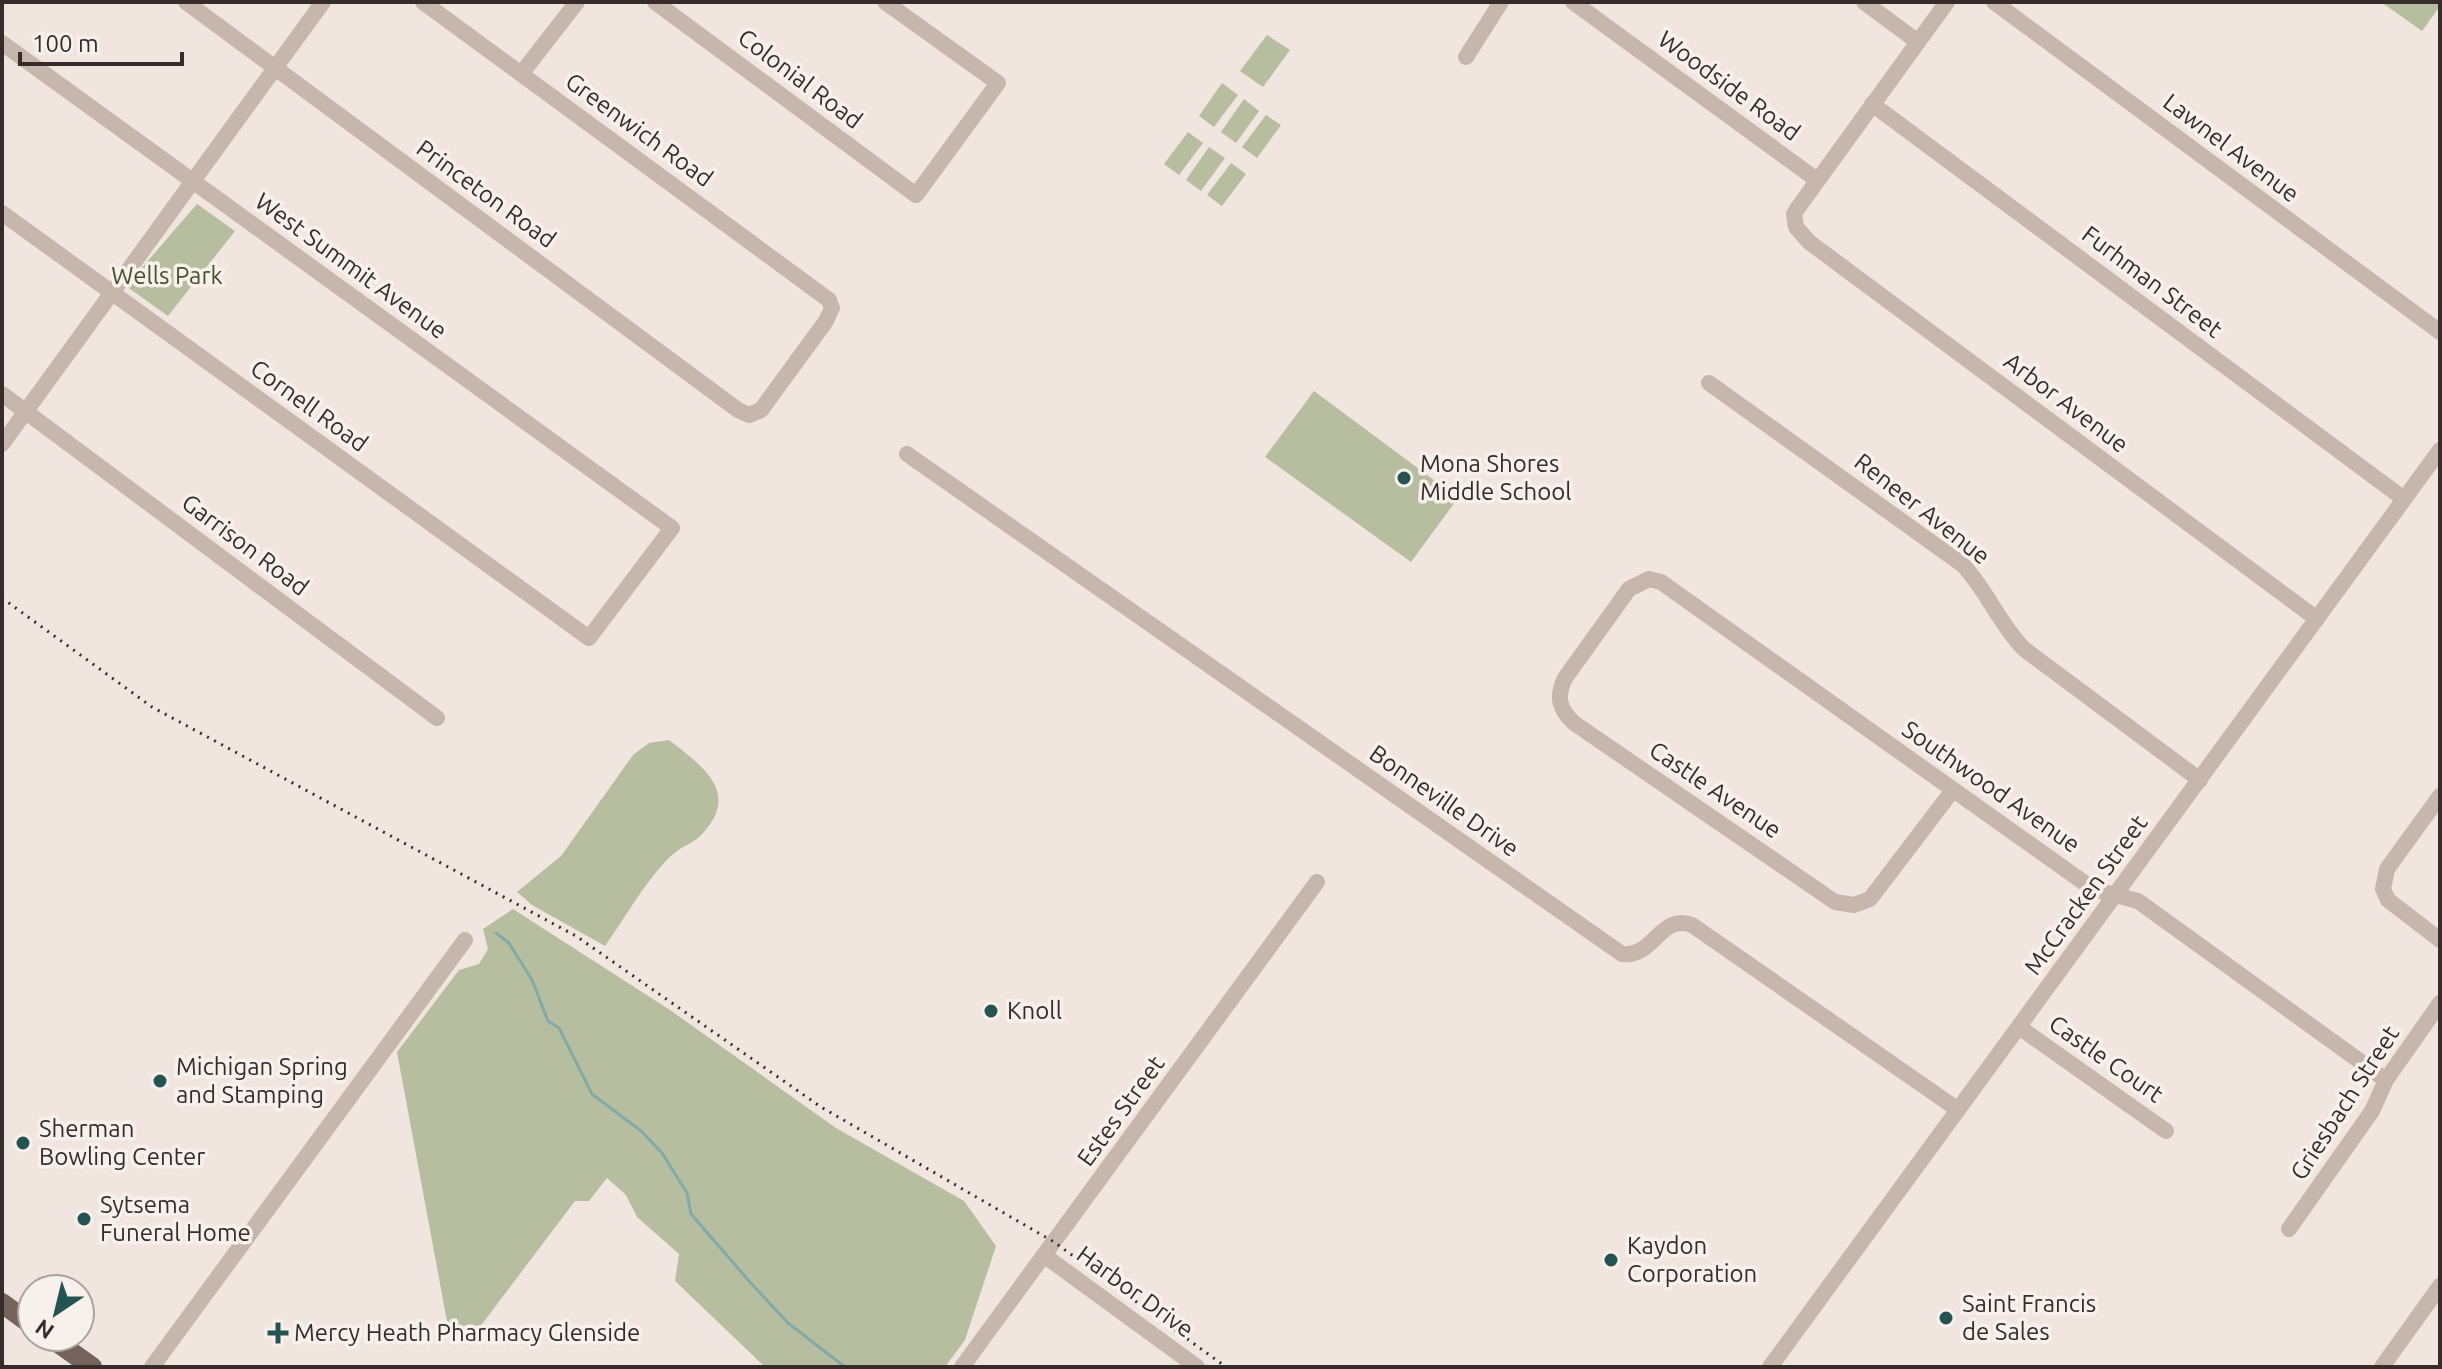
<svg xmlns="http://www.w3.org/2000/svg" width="2442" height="1369" font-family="Ubuntu,sans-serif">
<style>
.green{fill:#b7bea0}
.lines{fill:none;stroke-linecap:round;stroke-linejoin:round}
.stream{stroke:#81aba8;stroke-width:3}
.minor{stroke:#c7b6ac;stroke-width:16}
.major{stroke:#76635d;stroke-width:20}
.rail{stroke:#362d2a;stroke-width:3;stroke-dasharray:2 6;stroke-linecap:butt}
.poi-dot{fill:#245452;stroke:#f8f1eb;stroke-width:3}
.labels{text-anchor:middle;stroke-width:7;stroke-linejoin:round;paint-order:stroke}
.street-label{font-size:24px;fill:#362d2a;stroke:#f8f1eb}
.park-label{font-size:24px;fill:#495230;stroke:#f8f1eb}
.poi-label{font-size:24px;fill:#362d2a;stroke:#f8f1eb;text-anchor:start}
</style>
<rect width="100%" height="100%" fill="#f0e6df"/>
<g class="green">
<polygon points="2381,2 2440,2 2440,6 2422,31"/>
<polygon points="1267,35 1290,50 1263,87 1240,71"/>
<polygon points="1222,83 1238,95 1214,127 1199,116"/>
<polygon points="1244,99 1259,111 1236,143 1221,132"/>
<polygon points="1266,115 1281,125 1257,158 1242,147"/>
<polygon points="1188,132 1203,143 1179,175 1164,164"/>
<polygon points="1209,147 1225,158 1201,191 1186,180"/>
<polygon points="1231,163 1246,174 1222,206 1207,195"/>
<polygon points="197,204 235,231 168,316 126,286"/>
<polygon points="1314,391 1458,498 1411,562 1265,457"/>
<path d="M 669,740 C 701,765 741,792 703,833 C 695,843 681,846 672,855 C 648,877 625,918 605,946 L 532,905 L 517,892 L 561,856 L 633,755 L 649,743 Z"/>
<polygon points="513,909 670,1010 836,1128 964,1201 996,1246 965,1340 945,1367 765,1367 675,1281 679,1254 637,1217 626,1195 607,1178 589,1201 575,1201 473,1336 451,1343 397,1052 459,970 479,964 488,949 483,929"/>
</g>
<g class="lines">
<polyline class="stream" points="496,933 509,943 532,980 548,1021 559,1028 592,1094 641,1131 662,1153 687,1193 691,1214 749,1281 788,1323 845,1367"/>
<g class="minor">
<polyline points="186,2 738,410 749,415 761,410 826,321 832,308 829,300 423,2"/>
<polyline points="655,2 916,195 998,83 885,2"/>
<polyline points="1573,2 1817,180"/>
<polyline points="1864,2 1918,42"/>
<polyline points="1947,2 1797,209 1794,214 1796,227 1809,242 2317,619"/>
<polyline points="1994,2 2440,332"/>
<polyline points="2,43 672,528 589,638 2,213"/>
<polyline points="1466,57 1501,2"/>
<polyline points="521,74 577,2"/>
<polyline points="1872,104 2404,499"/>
<path d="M 1709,383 L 1963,565 C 1987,591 1999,623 2024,649 L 2200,780"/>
<polyline points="2,394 437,718"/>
<polyline points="2,444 323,2"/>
<path d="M 907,454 L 1622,954 C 1654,958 1660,913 1692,925 L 1957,1109"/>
<path d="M 1953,790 L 1870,899 L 1854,905 L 1835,902 L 1574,723 C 1559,709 1556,697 1565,678 L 1629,589 L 1649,579 L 1661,582 L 2093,889 L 2138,901 L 2386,1080"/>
<polyline points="2440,796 2387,869 2383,889 2388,900 2440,940"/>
<polyline points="2019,1027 2166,1131"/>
<polyline points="2289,1229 2372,1111 2386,1080 2440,1003"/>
<polyline points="1045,1256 1197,1367"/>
<polyline points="152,1367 465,940"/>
<polyline points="962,1367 1317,882"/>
<polyline points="1770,1367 2440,450"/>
<polyline points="2382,1367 2440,1286"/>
</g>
<g class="major">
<polyline points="2,1303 32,1325"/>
<polyline points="50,1337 92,1367"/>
</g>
<polyline class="rail" points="2,598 152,707 576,936 821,1107 1054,1242 1226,1367"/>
</g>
<g class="poi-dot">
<circle cx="1404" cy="478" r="8"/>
<circle cx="991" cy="1011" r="8"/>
<circle cx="160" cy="1081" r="8"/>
<circle cx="23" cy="1143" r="8"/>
<circle cx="84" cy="1219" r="8"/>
<circle cx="1611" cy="1260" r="8"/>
<circle cx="1946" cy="1318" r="8"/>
<path d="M274 1321h8v8h8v8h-8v8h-8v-8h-8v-8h8z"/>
</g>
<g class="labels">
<g class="street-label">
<text transform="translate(800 79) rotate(37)" y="8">Colonial Road</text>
<text transform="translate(1729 86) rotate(36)" y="8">Woodside Road</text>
<text transform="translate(639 130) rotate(36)" y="8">Greenwich Road</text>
<text transform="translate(2231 148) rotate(37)" y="8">Lawnel Avenue</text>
<text transform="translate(486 194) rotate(36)" y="8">Princeton Road</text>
<text transform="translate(351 266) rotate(36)" y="8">West Summit Avenue</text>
<text transform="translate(2152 282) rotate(37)" y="8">Furhman Street</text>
<text transform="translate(2066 403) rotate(37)" y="8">Arbor Avenue</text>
<text transform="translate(309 406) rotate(36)" y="8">Cornell Road</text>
<text transform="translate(1922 509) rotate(38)" y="8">Reneer Avenue</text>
<text transform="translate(245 545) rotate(37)" y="8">Garrison Road</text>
<text transform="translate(1991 787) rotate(35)" y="8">Southwood Avenue</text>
<text transform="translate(1715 790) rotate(34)" y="8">Castle Avenue</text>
<text transform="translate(1444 801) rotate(35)" y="8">Bonneville Drive</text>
<text transform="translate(2086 895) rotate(-54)" y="8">McCracken Street</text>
<text transform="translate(2106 1059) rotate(35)" y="8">Castle Court</text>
<text transform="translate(2345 1103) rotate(-57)" y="8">Griesbach Street</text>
<text transform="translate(1121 1111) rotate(-54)" y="8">Estes Street</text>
<text transform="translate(1135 1292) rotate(36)" y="8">Harbor Drive</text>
</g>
<g class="park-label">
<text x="167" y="284">Wells Park</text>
</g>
<g class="poi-label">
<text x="1420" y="472">Mona Shores<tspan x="1420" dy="28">Middle School</tspan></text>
<text x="1007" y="1019">Knoll</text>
<text x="176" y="1075">Michigan Spring<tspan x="176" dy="28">and Stamping</tspan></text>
<text x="39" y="1137">Sherman<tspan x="39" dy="28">Bowling Center</tspan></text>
<text x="100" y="1213">Sytsema<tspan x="100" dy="28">Funeral Home</tspan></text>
<text x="1627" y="1254">Kaydon<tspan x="1627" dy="28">Corporation</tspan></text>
<text x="1962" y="1312">Saint Francis<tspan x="1962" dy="28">de Sales</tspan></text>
<text x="294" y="1341">Mercy Heath Pharmacy Glenside</text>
</g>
</g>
<rect width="2442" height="1369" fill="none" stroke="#362d2a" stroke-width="8"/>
<g transform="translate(56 1313) rotate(215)"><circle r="38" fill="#f8f1eb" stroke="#aaa39e" stroke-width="2"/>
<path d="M0-6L14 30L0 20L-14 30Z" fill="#245452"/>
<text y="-12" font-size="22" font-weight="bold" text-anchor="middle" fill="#362d2a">N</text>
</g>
<path d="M20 52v12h162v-12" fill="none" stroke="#362d2a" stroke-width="4"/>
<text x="32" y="52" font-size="24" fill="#362d2a" stroke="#f8f1eb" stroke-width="6" paint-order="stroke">100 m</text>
</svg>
